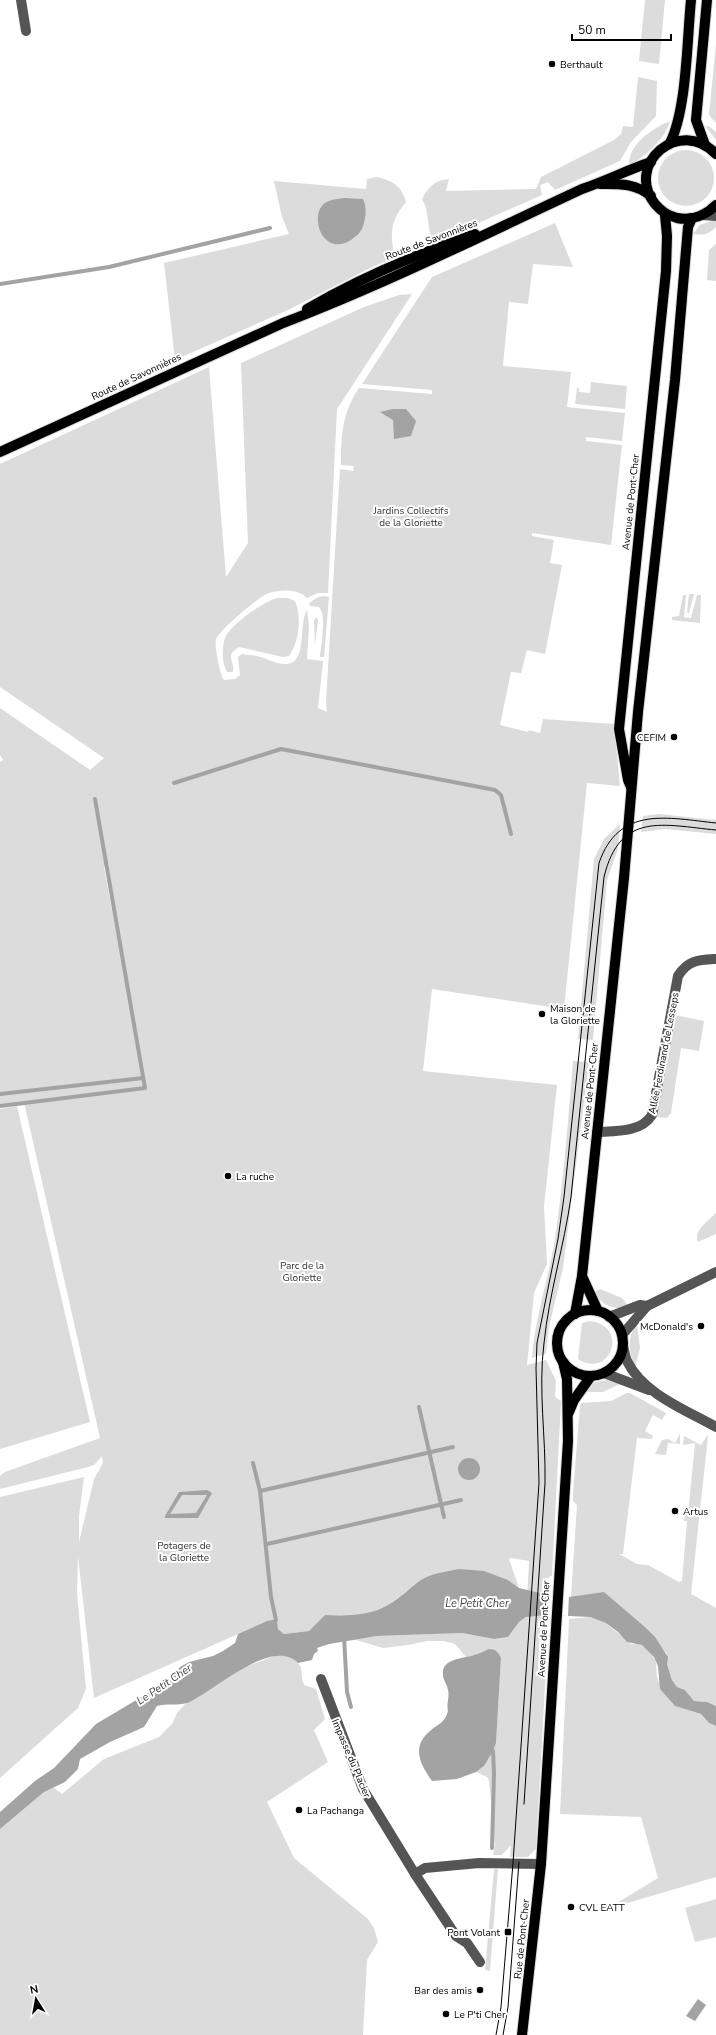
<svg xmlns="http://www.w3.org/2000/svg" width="716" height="2035" font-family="'Nunito Sans',sans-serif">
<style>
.green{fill:#dcdcdc;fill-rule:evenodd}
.water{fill:#a3a3a3;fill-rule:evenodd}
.pier{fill:#fff}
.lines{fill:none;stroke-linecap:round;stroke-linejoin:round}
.stream{stroke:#a3a3a3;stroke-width:4}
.major-casing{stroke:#dbdbdb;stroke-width:12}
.minor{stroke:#555;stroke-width:10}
.major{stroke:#000;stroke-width:10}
.tram{stroke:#000;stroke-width:1}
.poi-dot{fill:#000;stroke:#fff;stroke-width:1.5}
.labels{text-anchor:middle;stroke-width:4;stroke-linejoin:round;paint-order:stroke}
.poi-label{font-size:10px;fill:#000;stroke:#fff;text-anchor:start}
.street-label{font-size:10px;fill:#000;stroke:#fff}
.park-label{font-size:10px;fill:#333;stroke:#fff}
.water-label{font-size:11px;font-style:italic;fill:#444;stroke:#fff}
</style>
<rect width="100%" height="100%" fill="#fff"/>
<g class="green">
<polygon points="645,0 665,0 659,64 639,61"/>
<polygon points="716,44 716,123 709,115"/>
<path d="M 638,77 L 657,81 L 656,116 L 631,142 L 620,161 L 555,190 L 548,182 L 540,185 L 542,195 L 442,239 L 431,236 C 427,224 429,210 422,199 C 428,187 435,180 449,179 L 446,191 L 536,189 L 541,177 L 614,140 L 621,134 L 623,126 L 633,127 Z"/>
<path d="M 670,121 C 666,138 644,158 629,165 C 628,144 653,128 670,121 Z"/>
<polygon points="705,126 710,127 716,132 716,140"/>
<circle cx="686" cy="178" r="28"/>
<path d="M 376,177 C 392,180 402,186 406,202 C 396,214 391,224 392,240 C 393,247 394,253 391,259 L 368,269 L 288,310 L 175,360 L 164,263 L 289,234 L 282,217 L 274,181 L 366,189 L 367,179 Z"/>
<path d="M 711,221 L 716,221 L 716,227 C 709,234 703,236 693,234 L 700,225 Z"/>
<path d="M 555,223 L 573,267 L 533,264 L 528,304 L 509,302 L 503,366 L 571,372 L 567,407 L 625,413 L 622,441 L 586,437 L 586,441 L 622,445 L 611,545 L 532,533 L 532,536 L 554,540 L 550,563 L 562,565 L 545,654 L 527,650 L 521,673 L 511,672 L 500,725 L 528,732 L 529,730 L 540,733 L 543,719 L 614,724 L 620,786 L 587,783 L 564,1009 L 432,989 L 423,1071 L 557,1085 L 544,1206 L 547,1264 L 534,1293 L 527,1365 L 546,1360 L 556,1381 L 555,1397 L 561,1401 L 552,1576 L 550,1576 L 549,1578 L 543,1578 L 539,1650 L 547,1650 L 536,1849 L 528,1857 L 510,1857 L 511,1845 L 502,1855 L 493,1855 L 495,1845 L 489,1780 L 487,1777 L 476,1772 L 484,1766 L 496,1743 L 501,1658 L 475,1655 L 466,1657 L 455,1644 L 443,1641 L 427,1641 L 408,1645 L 383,1648 L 356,1640 L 346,1641 L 377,1636 L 462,1633 L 494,1639 L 508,1637 L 519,1622 L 526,1617 L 529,1561 L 511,1558 L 509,1559 L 519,1588 L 508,1580 L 422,1580 L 388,1605 L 372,1612 L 351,1616 L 325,1615 L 309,1631 L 284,1634 L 278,1629 L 277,1619 L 267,1621 L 94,1698 L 78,1556 L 77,1593 L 86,1689 L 78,1708 L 0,1778 L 0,1497 L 84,1477 L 79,1516 L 79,1542 L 94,1479 L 103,1463 L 102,1456 L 94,1465 L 88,1467 L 0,1489 L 0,1476 L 5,1472 L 100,1438 L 24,1102 L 0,1107 L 0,762 L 3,760 L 0,755 L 0,708 L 90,770 L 104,758 L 0,687 L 0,464 L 209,367 L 226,577 L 248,543 L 241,363 L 364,307 L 399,295 L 412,294 L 337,409 L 328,593 L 318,593 L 307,598 C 299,589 280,589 269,593 C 259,596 220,630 216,639 C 214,645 220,675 224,680 L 235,679 L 240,675 L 238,657 L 242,654 C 247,655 252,655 257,656 C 267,658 276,665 287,664 C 308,662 298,624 307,610 L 309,626 L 307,659 L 323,661 L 318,708 L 327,712 L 326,701 L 340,469 L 353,471 L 354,466 L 341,465 C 341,436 342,413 359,388 L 432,394 L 432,390 L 362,384 L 432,277 ZM 104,867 L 106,868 L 132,1016 Z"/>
<polygon points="716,244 716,281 707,280 709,250"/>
<polygon points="591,382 627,386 625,409 575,404 577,388 579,388 579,392 590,393"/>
<polygon points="689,594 694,594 689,613 687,613"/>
<polygon points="683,595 686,595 684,617 691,618 697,595 701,595 700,623 672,620 672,617 679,616"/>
<path d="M 324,596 L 329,597 L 324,657 L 320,657 C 321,645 327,616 319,607 L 310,606 L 309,603 L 318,597 Z"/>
<path d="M 277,598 L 288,598 L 295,601 C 302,618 299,641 289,656 L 283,657 L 239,647 C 224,656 235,660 233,672 L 227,672 C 222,663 221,646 226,636 C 233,623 263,602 277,598 Z"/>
<polygon points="316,617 318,620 315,645 314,621"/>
<polygon points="659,814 716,820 716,834 665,829 641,832 643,816"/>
<polygon points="620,824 618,849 607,880 593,1040 578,1039 594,859 604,839"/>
<polygon points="675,1015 704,1021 699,1051 681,1048 671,1113 667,1118 656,1117"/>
<path d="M 573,1061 L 589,1062 L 563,1268 L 549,1327 L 546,1354 L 532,1358 C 535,1316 549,1278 555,1238 C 564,1179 568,1120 573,1061 Z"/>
<polygon points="17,1106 90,1422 0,1449 0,1109"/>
<path d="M 716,1213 L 716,1234 L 698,1242 C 693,1231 709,1220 716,1213 Z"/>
<path d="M 600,1289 L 622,1298 L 629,1307 C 613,1310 603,1306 594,1292 Z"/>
<path d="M 589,1321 C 630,1325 611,1380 578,1359 L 582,1323 Z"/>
<path d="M 637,1324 L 640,1348 L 635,1368 C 629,1352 626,1338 637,1324 Z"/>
<polygon points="606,1380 620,1384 603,1392 583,1392 592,1383"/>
<polygon points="627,1393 630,1393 666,1413 662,1420 653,1415 645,1431 653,1436 652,1439 637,1438 623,1554 619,1554 637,1564 648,1565 679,1582 682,1581 687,1521 684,1521 685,1514 688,1514 695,1443 683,1445 684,1436 701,1445 707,1436 708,1436 691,1594 716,1608 716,1706 707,1702 694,1701 685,1690 677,1687 672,1680 667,1664 667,1654 645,1627 614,1601 571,1597 577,1505 573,1501 573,1493 580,1406 581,1403 611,1401"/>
<polygon points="680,1434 680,1444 668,1443 666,1455 655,1454 662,1440 668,1439 675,1443"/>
<polygon points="590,1617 606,1623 631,1644 639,1644 646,1647 656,1661 657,1678 664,1693 675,1706 701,1714 709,1723 716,1726 716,1877 607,1909 658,1878 641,1817 560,1814 569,1619"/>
<polygon points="277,1655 292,1657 301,1667 302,1678 304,1685 316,1689 325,1719 314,1730 328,1762 267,1802 294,1858 368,1919 374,1928 378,1942 367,1960 363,2035 0,2035 0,1829 44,1792 53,1787 62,1794 104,1759 159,1737 172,1724 177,1713 186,1703 245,1667"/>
<polygon points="494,1869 498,1869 490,1971 485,1970"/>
<polygon points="716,1899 716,1937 695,1942 685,1908"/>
</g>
<g class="water">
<path d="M 344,198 L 363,199 C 367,207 366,217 363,226 C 361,233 356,236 351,240 C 321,259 306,209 329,201 C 333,199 339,199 344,198 Z"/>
<polygon points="393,409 406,409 416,421 411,436 394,439 393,420 380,412"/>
<circle cx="469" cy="1469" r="11"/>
<path d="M 207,1490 L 212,1493 L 198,1518 L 165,1518 L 165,1516 L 179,1492 ZM 182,1495 L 207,1495 L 196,1513 L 170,1514 Z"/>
<path d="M 459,1569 L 484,1571 L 508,1580 L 519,1588 L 548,1595 L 569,1597 L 604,1592 L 645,1627 L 655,1637 L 668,1657 L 667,1664 L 672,1680 L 677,1687 L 685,1690 L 694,1701 L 707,1702 L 716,1706 L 716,1726 L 709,1723 L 701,1714 L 675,1706 L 660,1689 L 658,1666 L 654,1657 L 642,1645 L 627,1642 L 618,1632 L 606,1623 L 590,1617 L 547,1615 L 526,1617 L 519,1622 L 508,1637 L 494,1639 L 462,1633 L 377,1636 L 329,1644 L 317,1648 L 318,1651 L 314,1654 L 312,1660 L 298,1663 C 272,1636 213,1692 187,1703 C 178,1706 166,1703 157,1706 L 144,1727 L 110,1742 L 80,1759 L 78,1769 L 65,1782 L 44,1792 L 0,1829 L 0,1812 L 35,1781 L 54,1768 L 96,1724 L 170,1680 L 180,1667 L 189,1662 L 213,1656 L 223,1651 L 235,1643 L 238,1634 L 267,1621 L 277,1619 L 278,1629 L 284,1634 L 309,1631 L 325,1615 C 347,1616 369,1616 388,1605 C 400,1598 410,1588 421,1580 C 432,1573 446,1572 459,1569 Z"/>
<path d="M 489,1649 C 496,1649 498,1652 501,1658 L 496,1743 L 493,1751 L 484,1766 L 476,1772 L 457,1779 L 432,1781 C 420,1764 411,1747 430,1731 C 438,1724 445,1723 448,1711 C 446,1703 450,1697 448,1690 C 447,1684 443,1680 443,1675 C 441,1658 463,1659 474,1655 C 479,1654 484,1651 489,1649 Z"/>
<polygon points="698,1999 706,2005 695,2021 686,2016"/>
</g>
<polygon class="pier" points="549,1593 569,1595 568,1616 547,1615"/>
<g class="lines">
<g class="stream">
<polyline points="0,284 109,267 270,228"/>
<polyline points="174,783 281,749 495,790 501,795 511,834"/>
<polyline points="0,1094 143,1078"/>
<polyline points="0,1106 145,1088 95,799"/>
<polyline points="419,1407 444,1517"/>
<polyline points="253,1463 260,1491 271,1597 276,1620"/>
<polyline points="260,1491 453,1447"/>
<polyline points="267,1544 461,1500"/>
<polyline points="344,1636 347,1692 351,1707"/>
<polyline points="492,1848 494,1774 493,1751"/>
</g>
<defs>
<g id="major">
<path d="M 670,143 C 687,109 687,39 691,0"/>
<polyline points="705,145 696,120 707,0"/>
<path d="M 716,154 C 680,116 624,164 655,204 C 662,212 667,215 677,218 C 692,221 706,215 716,205"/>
<path d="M 600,184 C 619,184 635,183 651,196"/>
<path d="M 307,309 C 360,278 417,254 475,234"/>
<path d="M 0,452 L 283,323 C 385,284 483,235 582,189 C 606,181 627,170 651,162"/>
<polyline points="631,787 628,780 619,729 666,271 667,236 665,215"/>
<polyline points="582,1276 598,1311"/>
<circle cx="590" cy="1343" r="33"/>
<polyline points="575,1314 582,1276 624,878 638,712 675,380 688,227 692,218"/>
<polyline points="569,1412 574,1400 591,1376"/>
<polyline points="522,2035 541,1864 568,1441 567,1379 563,1362"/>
</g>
</defs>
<use href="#major" class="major-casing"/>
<g class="minor">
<polyline points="21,0 26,31"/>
<polyline points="702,215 716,216"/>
<path d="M 597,1132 C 614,1131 641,1133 652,1115 L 678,976 C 688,960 698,960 716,959"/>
<polyline points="609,1317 640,1305 647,1306 716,1272"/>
<polyline points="622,1335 647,1306"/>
<path d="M 623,1346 C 624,1350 625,1356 627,1361 C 643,1394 686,1410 716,1427"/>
<polyline points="604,1373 649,1390"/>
<polyline points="321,1679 363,1789 415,1874 456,1936 467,1943 480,1962"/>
<polyline points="415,1874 425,1868 479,1863 541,1864"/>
</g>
<use href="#major" class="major"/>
<g class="tram">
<path d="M 524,1804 L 545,1483 C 546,1437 538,1390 544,1343 C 549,1294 564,1246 571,1197 L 604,877 C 620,811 663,825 716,830"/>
<path d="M 496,2035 L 501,2007 L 513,1863 L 539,1483 L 536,1368 L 537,1343 L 558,1239 L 564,1197 L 599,863 C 619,805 668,818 716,823"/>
<polyline points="503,2035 508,2007 519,1862"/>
</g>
</g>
<g class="poi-dot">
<circle cx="552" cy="64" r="4"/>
<circle cx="674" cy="737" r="4"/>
<circle cx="542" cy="1014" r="4"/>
<circle cx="228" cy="1176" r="4"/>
<circle cx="701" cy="1326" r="4"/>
<circle cx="675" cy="1511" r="4"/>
<circle cx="299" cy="1810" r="4"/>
<circle cx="571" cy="1907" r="4"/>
<rect x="504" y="1928" width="8" height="8" rx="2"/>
<circle cx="480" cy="1990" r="4"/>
<circle cx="446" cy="2014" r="4"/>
</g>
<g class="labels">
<g class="poi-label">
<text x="560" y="68">Berthault</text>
<text x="666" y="741" text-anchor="end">CEFIM</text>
<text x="550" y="1012">Maison de<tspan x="550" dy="12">la Gloriette</tspan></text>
<text x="236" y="1180">La ruche</text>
<text x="693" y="1330" text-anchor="end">McDonald's</text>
<text x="683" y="1515">Artus</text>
<text x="307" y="1814">La Pachanga</text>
<text x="579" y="1911">CVL EATT</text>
<text x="500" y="1936" text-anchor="end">Pont Volant</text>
<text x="472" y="1994" text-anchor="end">Bar des amis</text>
<text x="454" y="2018">Le P'ti Cher</text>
</g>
<g class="street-label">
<text transform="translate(431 239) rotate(-21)" y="4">Route de Savonnières</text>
<text transform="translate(136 376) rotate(-25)" y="4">Route de Savonnières</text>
<text transform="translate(630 502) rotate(-84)" y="4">Avenue de Pont-Cher</text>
<text transform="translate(663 1053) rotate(-79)" y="4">Allée Ferdinand de Lesseps</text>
<text transform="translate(589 1091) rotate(-84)" y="4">Avenue de Pont-Cher</text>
<text transform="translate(543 1629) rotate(-87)" y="4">Avenue de Pont-Cher</text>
<text transform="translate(352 1758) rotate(67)" y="4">Impasse du Placier</text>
<text transform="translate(521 1939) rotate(-84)" y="4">Rue de Pont-Cher</text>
</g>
<g class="park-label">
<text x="411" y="514">Jardins Collectifs<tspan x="411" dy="12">de la Gloriette</tspan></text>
<text x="302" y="1269">Parc de la<tspan x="302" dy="12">Gloriette</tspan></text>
<text x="184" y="1549">Potagers de<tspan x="184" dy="12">la Gloriette</tspan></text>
</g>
<g class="water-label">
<text x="477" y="1607">Le Petit Cher</text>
<text transform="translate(164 1684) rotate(-34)" y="4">Le Petit Cher</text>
</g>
</g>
<g transform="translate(36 1999) rotate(349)" stroke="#ffffff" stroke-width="3" paint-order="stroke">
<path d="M0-3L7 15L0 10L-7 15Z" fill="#000000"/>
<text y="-6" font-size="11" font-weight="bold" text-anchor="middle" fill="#000000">N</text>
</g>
<path d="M572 34v6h99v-6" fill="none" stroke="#000000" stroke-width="2"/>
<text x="578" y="34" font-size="12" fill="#000000" stroke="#ffffff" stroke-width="3" paint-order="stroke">50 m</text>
</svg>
